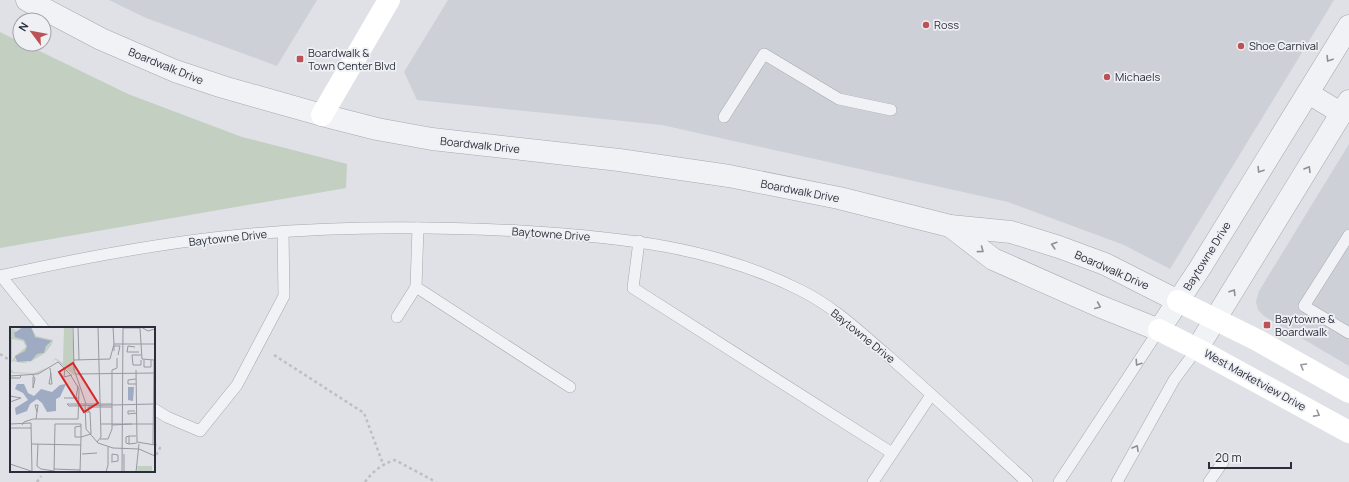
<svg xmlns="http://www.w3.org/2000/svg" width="1349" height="482" font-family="Manrope,sans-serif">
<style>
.built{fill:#cdd0d7}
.green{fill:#c3cfc1}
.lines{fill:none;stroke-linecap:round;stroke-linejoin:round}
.service-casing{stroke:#a5a8af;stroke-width:12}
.minor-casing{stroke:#a5a8af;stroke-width:22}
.tertiary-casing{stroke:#a5a8af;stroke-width:23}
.path{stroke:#bdbfc5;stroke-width:2.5;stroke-dasharray:3 3;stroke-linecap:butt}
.service{stroke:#f1f2f5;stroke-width:11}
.minor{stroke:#f1f2f5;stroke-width:21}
.tertiary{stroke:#f1f2f5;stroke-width:22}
.secondary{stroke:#fff;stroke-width:22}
.oneway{stroke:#8e9098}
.oneway2{stroke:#94969d}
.poi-dot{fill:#bd5256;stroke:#eef0f4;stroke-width:1.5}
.labels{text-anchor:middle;stroke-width:3.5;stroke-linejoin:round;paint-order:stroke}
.poi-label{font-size:11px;fill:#2a2e3b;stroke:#eef0f4;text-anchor:start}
.street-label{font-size:11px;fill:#2a2e3b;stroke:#eef0f4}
.inset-road{fill:none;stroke:#9799a2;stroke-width:1}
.view{fill:#d62828;fill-opacity:0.15;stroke:#d62828;stroke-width:2}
.inset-edge{fill:none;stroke:#2a2e3b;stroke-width:2}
</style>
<rect width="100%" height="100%" fill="#dfe1e6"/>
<g class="built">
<polygon points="109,0 317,0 277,66 146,18"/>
<polygon points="448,0 1334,0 1170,269 1124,245 1008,202 662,125 417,100 404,72"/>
<polygon points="1349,144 1349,366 1264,316 1258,310 1256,302 1259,291"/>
</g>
<polygon class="green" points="0,32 20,42 20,44 25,44 128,94 242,137 347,164 346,188 0,248"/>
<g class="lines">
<defs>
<g id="service">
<polyline points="724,117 764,54 839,99 891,110"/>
<polyline points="418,228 416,287 570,387"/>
<polyline points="1349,235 1304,306 1349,333"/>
<polyline points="639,241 633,288 892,453"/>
<path d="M 0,276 C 76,259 153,244 231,236 C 327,226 424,226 521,231 C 618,237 714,246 802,291 C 834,307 860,332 887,355 C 934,396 981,440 1027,482"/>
<polyline points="1,276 43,328"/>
<polyline points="397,317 416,287"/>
<polyline points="154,409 167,417 200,431 237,385 284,296 283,232"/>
<polyline points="873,482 931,395"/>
<polyline points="1059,482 1159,330"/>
<polyline points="1117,482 1174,380 1197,349"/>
<polyline points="1209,482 1223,462"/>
</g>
<polyline id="minor" points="1308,93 1341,113"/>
<g id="tertiary">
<polyline points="27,0 101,39 175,71 223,87 322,115 377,129 432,139 619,160 729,176 839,198 950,226 1011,232 1059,247 1105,264 1178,301"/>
<polyline points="950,226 993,259 1099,306 1159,330 1200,268 1349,26"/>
<polyline points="1197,349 1349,101"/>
</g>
</defs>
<use href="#service" class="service-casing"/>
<use href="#minor" class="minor-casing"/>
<use href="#tertiary" class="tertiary-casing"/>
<g class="path">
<polyline points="0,354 11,361"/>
<polyline points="274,355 364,413 383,464"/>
<polyline points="154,444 160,448 155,457"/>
<polyline points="37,482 41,476"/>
<path d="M 365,482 C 373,471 382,464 395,460 L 436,482"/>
</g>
<use href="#service" class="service"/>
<use href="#minor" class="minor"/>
<use href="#tertiary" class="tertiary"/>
<g class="secondary">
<polyline points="322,115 389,0"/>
<polyline points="1178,301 1257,340 1349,392"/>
<polyline points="1159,330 1197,349 1349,432"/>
</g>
</g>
<defs><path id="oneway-chevron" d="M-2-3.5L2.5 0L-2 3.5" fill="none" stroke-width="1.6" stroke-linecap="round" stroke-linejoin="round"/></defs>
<g class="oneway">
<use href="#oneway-chevron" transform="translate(1329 59) rotate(122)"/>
<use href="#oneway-chevron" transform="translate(1308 169) rotate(-59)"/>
<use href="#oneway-chevron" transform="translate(1260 170) rotate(122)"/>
<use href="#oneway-chevron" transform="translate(1054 245) rotate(-163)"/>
<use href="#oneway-chevron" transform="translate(981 250) rotate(37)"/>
<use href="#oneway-chevron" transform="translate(1233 292) rotate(-58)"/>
<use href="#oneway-chevron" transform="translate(1098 306) rotate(23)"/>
<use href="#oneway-chevron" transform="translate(1138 363) rotate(124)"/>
<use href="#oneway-chevron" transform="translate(1136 448) rotate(-61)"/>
</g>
<g class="oneway2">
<use href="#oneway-chevron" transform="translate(1303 366) rotate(-150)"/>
<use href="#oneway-chevron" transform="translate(1317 414) rotate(29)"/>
</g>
<g class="poi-dot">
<circle cx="926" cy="25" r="4"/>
<circle cx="1241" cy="46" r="4"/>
<rect x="296" y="55" width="8" height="8" rx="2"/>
<circle cx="1107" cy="77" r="4"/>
<rect x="1263" y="321" width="8" height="8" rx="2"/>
</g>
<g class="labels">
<g class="poi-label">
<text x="934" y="29">Ross</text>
<text x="1249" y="50">Shoe Carnival</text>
<text x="308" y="57">Boardwalk &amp;<tspan x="308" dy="13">Town Center Blvd</tspan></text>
<text x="1115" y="81">Michaels</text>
<text x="1275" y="323">Baytowne &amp;<tspan x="1275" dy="13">Boardwalk</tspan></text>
</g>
<g class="street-label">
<text transform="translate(166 66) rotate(22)" y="4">Boardwalk Drive</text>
<text transform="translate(480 145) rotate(6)" y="4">Boardwalk Drive</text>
<text transform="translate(800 191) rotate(11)" y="4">Boardwalk Drive</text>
<text transform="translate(551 234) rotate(4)" y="4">Baytowne Drive</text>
<text transform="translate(228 238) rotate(-6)" y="4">Baytowne Drive</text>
<text transform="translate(1207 256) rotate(-58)" y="4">Baytowne Drive</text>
<text transform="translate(1112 270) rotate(24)" y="4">Boardwalk Drive</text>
<text transform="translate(863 336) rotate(39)" y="4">Baytowne Drive</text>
<text transform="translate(1255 380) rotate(29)" y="4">West Marketview Drive</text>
</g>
</g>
<g transform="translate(10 327)">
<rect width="145" height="145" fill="#dfe1e6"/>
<path d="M 2,0 L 4,3 L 13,0 L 6,3 L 4,8 L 14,13 L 17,19 L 15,24 L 5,32 L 6,35 L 19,35 L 27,27 L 34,26 L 36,19 L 42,15 L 23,9 L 21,0 L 26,9 L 43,13 L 42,17 L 35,26 L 20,35 L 13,36 L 2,34 L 0,40 L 3,45 L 24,46 L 39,40 L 45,31 L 53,36 L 54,0 L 62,0 L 65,49 L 45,32 L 38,41 L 27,47 L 0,46 L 0,13 ZM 2,12 L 13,14 L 16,20 L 5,29 L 2,34 ZM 127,139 L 142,139 L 142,145 L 128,145 Z" fill="#c3cfc1" fill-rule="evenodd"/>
<path d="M 13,0 L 21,0 L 25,10 L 42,14 L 36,19 L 34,26 L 27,27 L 21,34 L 7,35 L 5,29 L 15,24 L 17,19 L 14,13 L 5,10 L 4,6 ZM 7,57 L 14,57 L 18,66 L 24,69 L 31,62 L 42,65 L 50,58 L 56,57 L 50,70 L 46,72 L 46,84 L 37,85 L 32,76 L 27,72 L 20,77 L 17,84 L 6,88 L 5,81 L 18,73 L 13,66 L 5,62 ZM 118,60 L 124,60 L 123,74 L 118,73 Z" fill="#9eabc2"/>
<path class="inset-road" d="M 63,0 L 64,42 L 76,77M 68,0 L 69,33M 131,0 L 138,4 L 145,2M 113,1 L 130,1 L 132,32 L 144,33M 104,17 L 145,17M 125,20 L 118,19 L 117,25 L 129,25M 104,24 L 104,19 L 110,19 L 108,28M 131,28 L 122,28 L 123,38 L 131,38 L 131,33M 64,33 L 100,32 L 104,17 L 103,0M 134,33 L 134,40 L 141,40 L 141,33M 40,41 L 42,57 L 39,57 L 41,46M 55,41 L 54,50 L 62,48M 126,43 L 127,115 L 145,118M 66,47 L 145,46M 23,48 L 25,52 L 23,61 L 23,50M 0,49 L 28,47 L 48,35 L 60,47 L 69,62 L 68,92 L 23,92 L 14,95 L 12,98M 0,51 L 10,51 L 11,48M 126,52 L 118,53 L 118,57 L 126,57M 0,69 L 11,71 L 0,75M 54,71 L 69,71M 66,71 L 68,59M 75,77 L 76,102 L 88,116 L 103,121 L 129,122 L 145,129M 102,77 L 57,77 L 59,79 L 144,77M 125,84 L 118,84 L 118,87 L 127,86M 79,85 L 78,80 L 102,80M 26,92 L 28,78 L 25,78 L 27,85M 0,97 L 21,96 L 22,144M 91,97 L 143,97M 102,98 L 122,97M 0,101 L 21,101M 119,109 L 116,110 L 116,116 L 119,117M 126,109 L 119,109 L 119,117 L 127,116M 90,112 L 98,112 L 102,102 L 102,43 L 107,41 L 107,31M 87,115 L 91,110 L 88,0M 22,117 L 71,118M 28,117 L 27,139 L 31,142 L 44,144M 143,118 L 144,33M 72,127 L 87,126M 114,127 L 114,145M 101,135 L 108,134 L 108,128 L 102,127 L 102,134M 0,137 L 24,145M 44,142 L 70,143M 44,145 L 45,97 L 71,97 L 71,110 L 65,110 L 65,100 L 71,99M 70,145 L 71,110 L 81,107 L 80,85 L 76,85M 96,145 L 98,138 L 98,120M 112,145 L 113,0M 126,145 L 129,117"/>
<path class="view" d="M 63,36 L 88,76 L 74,85 L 49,45 Z"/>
<rect width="145" height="145" class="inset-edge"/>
</g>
<g transform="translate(32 32) rotate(302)"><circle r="19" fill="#eef0f4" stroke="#a0a2aa"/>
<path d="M0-3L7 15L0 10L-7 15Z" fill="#bd5256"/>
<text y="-6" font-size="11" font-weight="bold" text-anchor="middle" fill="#2a2e3b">N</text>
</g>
<path d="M1209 462v6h82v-6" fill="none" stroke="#2a2e3b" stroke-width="2"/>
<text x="1215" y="462" font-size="12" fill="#2a2e3b" stroke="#eef0f4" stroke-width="3" paint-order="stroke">20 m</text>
</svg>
